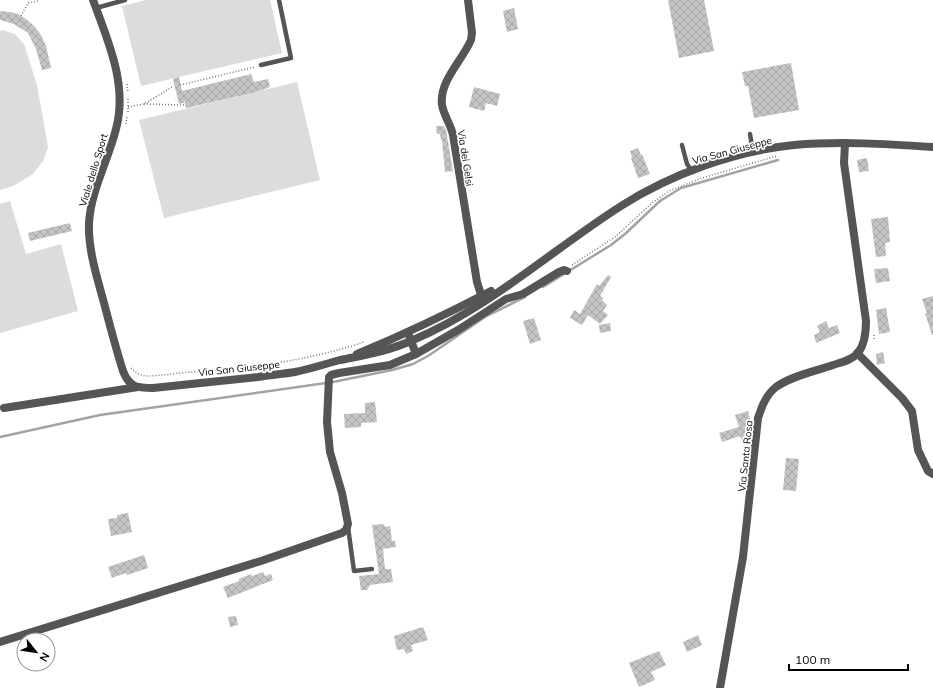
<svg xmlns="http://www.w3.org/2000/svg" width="933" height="688" font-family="Mulish,sans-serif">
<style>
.green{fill:#dcdcdc}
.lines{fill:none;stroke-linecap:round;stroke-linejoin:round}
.stream{stroke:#a3a3a3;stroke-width:2.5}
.building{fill:url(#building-cross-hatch)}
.path{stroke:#777;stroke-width:1.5;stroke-dasharray:1 2;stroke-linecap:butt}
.service{stroke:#555;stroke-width:4.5}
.minor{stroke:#555;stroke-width:8}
.tertiary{stroke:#555;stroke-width:8}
.labels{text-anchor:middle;stroke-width:3.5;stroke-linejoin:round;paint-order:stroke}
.street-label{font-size:10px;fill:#000;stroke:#fff}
</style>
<defs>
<pattern id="building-cross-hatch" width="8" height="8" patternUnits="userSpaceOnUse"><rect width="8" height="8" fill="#c4c4c4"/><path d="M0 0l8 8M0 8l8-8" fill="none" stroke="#a7a7a7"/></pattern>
</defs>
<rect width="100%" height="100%" fill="#fff"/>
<g class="green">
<polygon points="146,0 270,0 282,53 141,86 122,6"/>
<polygon points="2,30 15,34 24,44 37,85 48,147 43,161 33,174 13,186 0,190 0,31"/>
<polygon points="297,82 320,180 164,218 139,120"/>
<polygon points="10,201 26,254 61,244 78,311 0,333 0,204"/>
</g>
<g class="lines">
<g class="stream">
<polyline points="543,287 611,245 625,234 660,201 681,188 778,160"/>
<polyline points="0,437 100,415 333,382 392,370 413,364 428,356 485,317 525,297"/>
</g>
</g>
<g class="building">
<polygon points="668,0 704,0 714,51 679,58"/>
<polygon points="514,8 518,29 507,32 503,11"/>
<polygon points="0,11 10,12 18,14 26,19 34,26 41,35 46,46 51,68 42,70 36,49 28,33 14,24 0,20"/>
<polygon points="791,63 799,110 754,118 748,86 745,86 742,72"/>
<polygon points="251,74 254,82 268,79 270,87 256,92 186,108 184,100 184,103 179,104 173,79 179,77 182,91"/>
<polygon points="474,87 500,94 497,106 486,103 484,111 469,107"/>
<polygon points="436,126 444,126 446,130 453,171 445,172 442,140 441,140 440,134 437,134"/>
<polygon points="638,148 641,155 642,154 650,174 638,178 631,158 632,157 630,151"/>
<polygon points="867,158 869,171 859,172 857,160"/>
<polygon points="888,217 890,242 885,243 886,256 876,257 871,219"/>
<polygon points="70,223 72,231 30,241 28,233"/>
<polygon points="888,268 890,281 876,283 874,269"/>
<polygon points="608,275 611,277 600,296 603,298 602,300 607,305 603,311 608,315 600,324 588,315 582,325 570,318 574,310 580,314 597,284 599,286"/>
<polygon points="933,296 933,335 932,335 925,313 927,313 922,299"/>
<polygon points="886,308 890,332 879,334 876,310"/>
<polygon points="534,318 541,340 530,344 523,321"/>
<polygon points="826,321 829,328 837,325 840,333 816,343 814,335 820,332 817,326"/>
<polygon points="610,323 611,331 600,333 599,325"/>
<polygon points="883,352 885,363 877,365 876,354"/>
<polygon points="375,402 377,422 361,423 361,427 345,428 344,414 365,413 365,403"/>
<polygon points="748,411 751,424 749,425 751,432 751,435 748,436 750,444 744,446 740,436 722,442 719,433 739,427 735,415"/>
<polygon points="786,458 799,459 796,491 783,490"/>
<polygon points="128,513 132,532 111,536 108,519 117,518 117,515"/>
<polygon points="384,524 385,527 390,526 392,541 395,541 396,547 383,549 385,569 391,569 393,582 370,585 367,590 361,590 359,576 379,574 372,525"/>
<polygon points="144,555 148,568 127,575 126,573 112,578 108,567"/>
<polygon points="263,572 265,576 271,574 273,580 228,598 223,587 239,581 239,579 251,574 252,576"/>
<polygon points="236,616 238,625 230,627 228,617"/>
<polygon points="423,627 428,640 411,645 413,651 406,654 404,649 397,650 394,636"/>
<polygon points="698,635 702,645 687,652 683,642"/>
<polygon points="659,651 666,665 651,672 655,680 639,687 629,663"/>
</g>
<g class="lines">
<g class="path">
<polyline points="21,16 28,3 39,1"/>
<polyline points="127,84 128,92"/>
<polyline points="180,85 255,67"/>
<polyline points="144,104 185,105"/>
<polyline points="128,107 144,104 174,86"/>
<polyline points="128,112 128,98"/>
<polyline points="126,124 127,116"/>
<polyline points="572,265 615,237 652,203 669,191 702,178 777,156"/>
<polyline points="874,335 874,341"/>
<path d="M 131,368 L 138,374 L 145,376 C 160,376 175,373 191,372 C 249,368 308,361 364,342"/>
</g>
<g class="service">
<polyline points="96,8 125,0"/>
<polyline points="261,65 291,58 279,0"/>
<polyline points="750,134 753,152"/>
<polyline points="682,145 687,164 692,171"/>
<polyline points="348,527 354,571 372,569"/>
</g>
<g class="minor">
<path d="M 468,0 L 472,33 L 471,40 C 462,61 439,81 442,105 C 444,116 451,125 453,135 L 477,282 L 483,301"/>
<polyline points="408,333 416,354"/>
<polyline points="857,353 902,398 912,411 918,450 928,471 933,474"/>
<polyline points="0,642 261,561 342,533 346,530 348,524 342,493 330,452 327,422 329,377 331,375 339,373 390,365 416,354 458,330 506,299 523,294 559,272 564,270 567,271"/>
<path d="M 720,688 L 743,557 L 758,418 C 762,406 766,395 776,387 C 791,376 816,371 833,365 C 842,362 852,360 858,353 C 865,344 866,332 866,321 L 844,163 L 845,143"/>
</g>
<g class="tertiary">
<path d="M 93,0 C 108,41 128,85 116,129 C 108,161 91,190 89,223 C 88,250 97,277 104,303 C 110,326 116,349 123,371 C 129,387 137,388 153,388 C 188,384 223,381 258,377 C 270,375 283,374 295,372 C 310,369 325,364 340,360 C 365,355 389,351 413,340 C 489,308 552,250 621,206 C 671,174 735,151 794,145 C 841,141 887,144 933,147"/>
<path d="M 357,354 C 403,335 447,314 491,291"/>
<polyline points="4,408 138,387"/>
</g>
</g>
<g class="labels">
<g class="street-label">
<text transform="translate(732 150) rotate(-15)" y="4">Via San Giuseppe</text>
<text transform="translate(466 158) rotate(81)" y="4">Via dei Gelsi</text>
<text transform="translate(93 170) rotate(-73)" y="4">Viale dello Sport</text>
<text transform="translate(239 368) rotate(-6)" y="4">Via San Giuseppe</text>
<text transform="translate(745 456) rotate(-84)" y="4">Via Santa Rosa</text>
</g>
</g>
<g transform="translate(36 652) rotate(120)"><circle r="19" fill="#ffffff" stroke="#999999"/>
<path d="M0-3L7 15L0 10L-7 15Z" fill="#000000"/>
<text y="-6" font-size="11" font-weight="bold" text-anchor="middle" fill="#000000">N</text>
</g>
<path d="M789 664v6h119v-6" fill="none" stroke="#000000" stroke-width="2"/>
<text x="795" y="664" font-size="12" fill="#000000" stroke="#ffffff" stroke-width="3" paint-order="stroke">100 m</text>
</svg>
